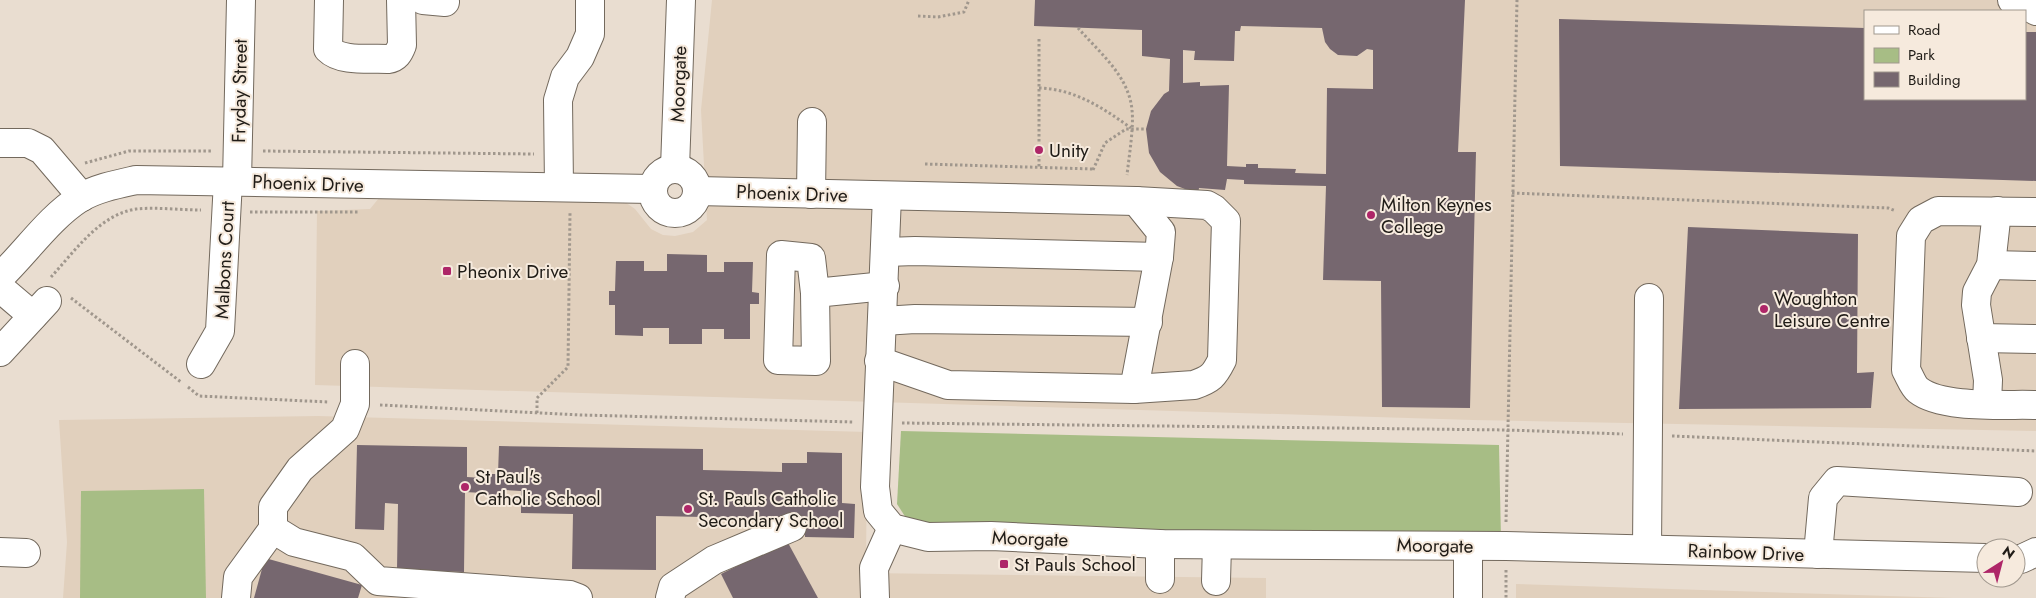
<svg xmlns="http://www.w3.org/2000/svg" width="2036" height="598" font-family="Jost,sans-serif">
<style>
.built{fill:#e1d0bd;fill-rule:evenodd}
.green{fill:#a7bd85}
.building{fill:#76676f;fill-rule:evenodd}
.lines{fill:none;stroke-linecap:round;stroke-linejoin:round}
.minor-casing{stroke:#73695d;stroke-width:30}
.path{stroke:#a0978d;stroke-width:3;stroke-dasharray:2.5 2.5;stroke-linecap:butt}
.minor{stroke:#fff;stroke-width:28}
.poi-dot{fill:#ae2668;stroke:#f6eadd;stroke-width:2}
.labels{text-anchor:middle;stroke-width:4;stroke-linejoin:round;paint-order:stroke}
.street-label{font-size:19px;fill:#201c17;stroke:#f6eadd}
.poi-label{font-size:19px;fill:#201c17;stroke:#f6eadd;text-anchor:start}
</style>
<rect width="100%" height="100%" fill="#e9ddd0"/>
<g class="built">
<path d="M 712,0 L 2036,0 L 2036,431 L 1473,420 L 315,385 L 317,211 L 370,209 L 379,198 L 625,202 L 635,209 L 651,229 L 663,235 L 675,236 L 693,232 L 707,220 L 701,110 ZM 1865,11 L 2025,11 L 2025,99 L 1865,99 Z"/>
<polygon points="318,416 867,432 866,573 1266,578 1266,598 63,598 67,542 59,420"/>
<polygon points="1516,584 1953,598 1516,598"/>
</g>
<g class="green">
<polygon points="901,431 1499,445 1501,538 959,528 908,521 897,504"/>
<polygon points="204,489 206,598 80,598 81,491"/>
</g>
<g class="building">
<path d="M 1035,0 L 1465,0 L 1458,152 L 1476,152 L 1470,408 L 1382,407 L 1381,281 L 1323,280 L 1326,186 L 1244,184 L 1244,180 L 1227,179 L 1225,190 L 1199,188 L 1198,194 L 1177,186 L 1160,172 L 1149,153 L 1146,129 L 1151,111 L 1164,94 L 1169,91 L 1170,59 L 1142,56 L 1142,30 L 1034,26 ZM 1241,26 L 1322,28 L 1325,42 L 1330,49 L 1338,55 L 1357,56 L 1367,49 L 1373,50 L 1373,89 L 1327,88 L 1326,174 L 1295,173 L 1296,169 L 1258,168 L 1258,164 L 1246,164 L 1246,167 L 1227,166 L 1229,85 L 1200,86 L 1200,82 L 1183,83 L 1183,50 L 1195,51 L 1194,60 L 1234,61 L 1235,31 L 1240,31 Z"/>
<polygon points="1559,19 1865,28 1865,99 2025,99 2025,32 2036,32 2036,181 1560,166"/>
<polygon points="1688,227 1858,234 1857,373 1874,372 1871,408 1679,409"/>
<polygon points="667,254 707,255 707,272 724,272 724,262 753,262 752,292 759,293 759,304 750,304 750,339 724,339 724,329 702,329 702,344 669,344 669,328 643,328 643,336 615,335 615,305 609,305 609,291 615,291 616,261 644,261 644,271 667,271"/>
<polygon points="357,445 467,447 467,477 483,478 482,474 498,474 499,446 703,449 703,470 782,472 782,463 807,463 807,452 842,453 842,503 855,504 854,538 805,537 805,519 656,516 656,570 572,569 573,514 521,513 521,491 504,490 504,497 483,496 483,493 465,492 464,572 397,570 398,504 385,503 384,530 355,529"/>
<polygon points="787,541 818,598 733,598 721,574"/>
<polygon points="265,558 362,585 358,598 254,598"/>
</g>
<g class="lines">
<defs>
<g id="minor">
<path d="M 329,0 L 328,49 C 341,62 369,58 388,59 C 396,58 399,53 402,45 L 401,0"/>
<polyline points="423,0 445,2"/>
<polyline points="2012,0 2018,1 2036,11"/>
<polyline points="0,143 28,143 42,150 82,197"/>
<polyline points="675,168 681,0"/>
<circle cx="675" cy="191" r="22"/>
<polyline points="237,181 241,0"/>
<polyline points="559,187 558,100 565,77 580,57 590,34 590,0"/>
<path d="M 697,191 L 1136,201 L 1207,205 L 1214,209 L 1226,221 L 1222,360 C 1214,376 1211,379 1194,385 L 1134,389 L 948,385 L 879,361"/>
<polyline points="811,194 812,122"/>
<polyline points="887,196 875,487 878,511 892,528 928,537 991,536 1160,544 1506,546 1986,558"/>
<path d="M 2036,212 L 1938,211 L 1921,220 L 1911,236 L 1906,370 C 1910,377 1913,386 1918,390 C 1942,409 2005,404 2036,405"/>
<polyline points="886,252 915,251 1159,257"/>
<polyline points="1991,265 2036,266"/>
<path d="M 0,277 C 27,251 49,218 80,198 C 97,188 118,184 136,180 L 652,189"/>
<polyline points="0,288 33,316"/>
<polyline points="815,293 811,258 781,255 778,360 816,361 815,293 885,286"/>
<polyline points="883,321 915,319 1148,322"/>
<polyline points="1981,338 2036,339"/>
<polyline points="0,352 47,301"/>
<polyline points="201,364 220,331 228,181"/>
<polyline points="355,364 355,404 345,429 300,469 273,507 273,529 294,542 353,557 378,581 570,595 578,598"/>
<polyline points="1134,389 1159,257 1161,232 1136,201"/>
<polyline points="1987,403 1988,380 1976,305 1977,292 1991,265 1997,211"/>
<polyline points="1647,549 1649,298"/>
<polyline points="0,552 26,553"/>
<polyline points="1818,554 1823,498 1837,481 2018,492"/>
<polyline points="2016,559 2021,559 2036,552"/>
<polyline points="1160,579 1160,544"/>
<polyline points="1216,581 1217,545"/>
<polyline points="236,598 238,577 273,529"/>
<polyline points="670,598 673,587 714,560 792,527"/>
<polyline points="875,598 874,568 892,528"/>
<polyline points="1468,598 1468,546"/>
</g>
</defs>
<use href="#minor" class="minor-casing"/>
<g class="path">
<polyline points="918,16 938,17 964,12 969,0"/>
<path d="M 1078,28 C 1099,52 1129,76 1132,110 C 1134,126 1129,157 1127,175"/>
<polyline points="1039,39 1039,168"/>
<path d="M 1039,88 C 1075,89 1103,108 1131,128"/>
<polyline points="263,151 534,154"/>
<polyline points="85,163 129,151 212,151"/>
<polyline points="925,164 1093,169"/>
<polyline points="1093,170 1105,143 1126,129 1146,129"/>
<polyline points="1512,193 1888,208 1896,211"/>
<polyline points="250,212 358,212"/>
<path d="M 51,277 C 75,251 99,215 136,209 C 157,207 180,210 201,210"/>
<polyline points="71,298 181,382"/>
<polyline points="188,387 199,396 329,402"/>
<polyline points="380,405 581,415 854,422"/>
<polyline points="537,413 537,398 568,367 570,213"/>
<polyline points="902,423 1508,430 1623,434"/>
<polyline points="1672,436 2036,451"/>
<polyline points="1506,522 1517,0"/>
<polyline points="1506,570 1506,598"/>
</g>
<use href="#minor" class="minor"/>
</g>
<g class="poi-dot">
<circle cx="1039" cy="150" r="5"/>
<circle cx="1371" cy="215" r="5"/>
<rect x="442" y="266" width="10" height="10" rx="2.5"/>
<circle cx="1764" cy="309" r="5"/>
<circle cx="465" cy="487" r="5"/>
<circle cx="688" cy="509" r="5"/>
<rect x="999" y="559" width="10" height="10" rx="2.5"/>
</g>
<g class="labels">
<g class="street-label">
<text transform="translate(678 84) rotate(-88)" y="7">Moorgate</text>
<text transform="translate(239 91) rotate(-89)" y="7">Fryday Street</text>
<text transform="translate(308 183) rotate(2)" y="7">Phoenix Drive</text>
<text transform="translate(792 193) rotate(2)" y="7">Phoenix Drive</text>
<text transform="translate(224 260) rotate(-87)" y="7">Malbons Court</text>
<text transform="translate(1030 538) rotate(2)" y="7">Moorgate</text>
<text transform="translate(1435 545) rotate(1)" y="7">Moorgate</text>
<text transform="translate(1746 552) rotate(2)" y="7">Rainbow Drive</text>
</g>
<g class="poi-label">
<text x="1049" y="157">Unity</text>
<text x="1381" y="211">Milton Keynes<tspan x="1381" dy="22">College</tspan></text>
<text x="457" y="278">Pheonix Drive</text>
<text x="1774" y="305">Woughton<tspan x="1774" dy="22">Leisure Centre</tspan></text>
<text x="475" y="483">St Paul's<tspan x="475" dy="22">Catholic School</tspan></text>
<text x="698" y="505">St. Pauls Catholic<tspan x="698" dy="22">Secondary School</tspan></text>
<text x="1014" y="571">St Pauls School</text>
</g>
</g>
<rect x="1864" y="10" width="162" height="90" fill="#f6eadd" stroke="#a0988e"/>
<rect x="1874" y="26" width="25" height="8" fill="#ffffff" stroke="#a0988e"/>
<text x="1908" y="35" font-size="15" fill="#201c17">Road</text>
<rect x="1874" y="48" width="25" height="15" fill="#a7bd85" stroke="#a0988e"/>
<text x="1908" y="60" font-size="15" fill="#201c17">Park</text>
<rect x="1874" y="72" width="25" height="15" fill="#76676f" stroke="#a0988e"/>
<text x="1908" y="85" font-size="15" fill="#201c17">Building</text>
<g transform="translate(2001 563) rotate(36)"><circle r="24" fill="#f6eadd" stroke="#a0988e"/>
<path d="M0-4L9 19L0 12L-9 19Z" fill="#ae2668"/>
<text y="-8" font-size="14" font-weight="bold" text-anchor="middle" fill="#201c17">N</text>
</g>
</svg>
